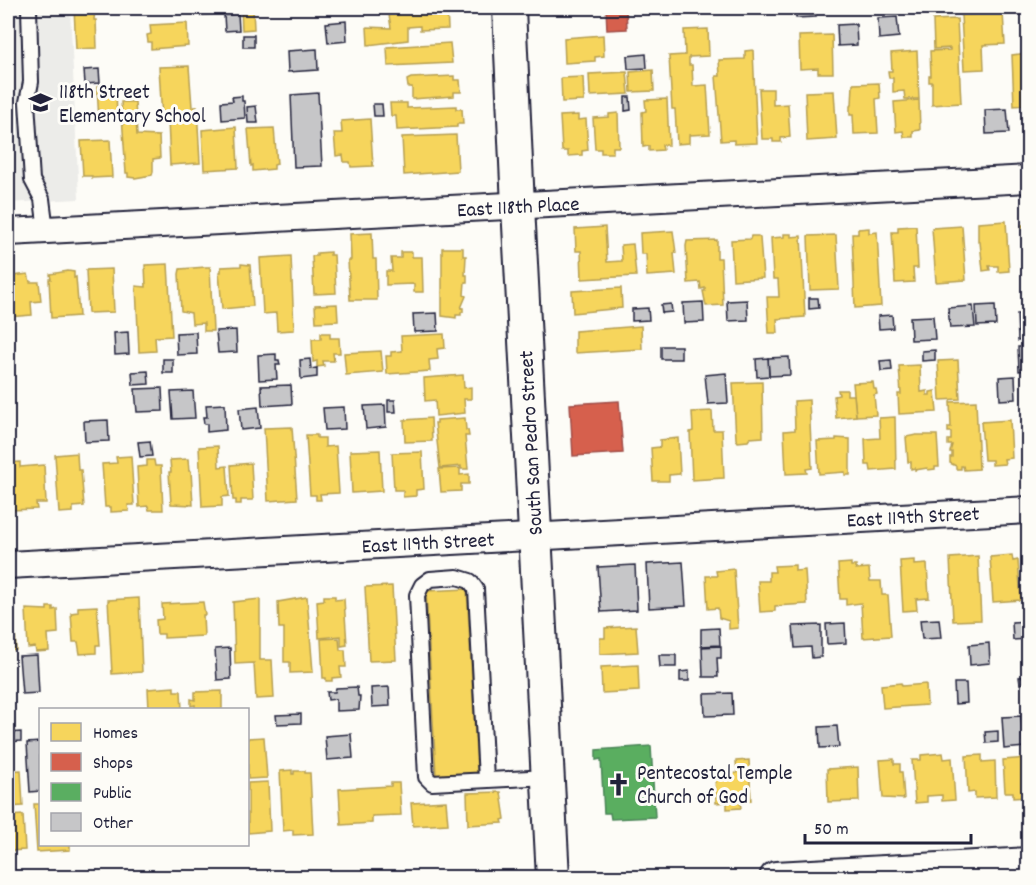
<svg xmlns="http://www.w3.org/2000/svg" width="1036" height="885" font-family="Dekko,sans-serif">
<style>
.built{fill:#ecece9}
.homes{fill:#f6d55c;stroke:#b69f52;stroke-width:1.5}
.shops{fill:#d6604d;stroke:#a04d48;stroke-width:1.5}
.public{fill:#5aae61;stroke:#498456;stroke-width:1.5}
.building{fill:#c6c6c8;stroke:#22223b;stroke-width:1.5}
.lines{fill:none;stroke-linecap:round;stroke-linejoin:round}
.service-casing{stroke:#22223b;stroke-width:18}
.minor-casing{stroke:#22223b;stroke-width:30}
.tertiary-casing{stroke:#22223b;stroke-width:36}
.service{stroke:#fdfcf7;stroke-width:14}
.minor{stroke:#fdfcf7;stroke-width:26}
.tertiary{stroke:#fdfcf7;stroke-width:32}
.labels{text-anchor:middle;stroke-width:6;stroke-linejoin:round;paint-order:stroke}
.poi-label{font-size:21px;fill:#22223b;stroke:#fdfcf7;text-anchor:start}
.street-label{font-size:21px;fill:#22223b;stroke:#fdfcf7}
</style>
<rect width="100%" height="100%" fill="#fdfcf7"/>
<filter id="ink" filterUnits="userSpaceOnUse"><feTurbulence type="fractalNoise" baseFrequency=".0167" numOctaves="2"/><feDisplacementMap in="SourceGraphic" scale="12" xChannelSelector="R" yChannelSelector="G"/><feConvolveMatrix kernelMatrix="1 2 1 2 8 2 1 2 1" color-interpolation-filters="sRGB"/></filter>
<g filter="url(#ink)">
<polygon class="built" points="8,8 70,8 79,199 8,203"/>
<g class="homes">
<polygon points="74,8 95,8 94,20 96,20 97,48 76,49"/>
<polygon points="241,8 253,8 254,29 242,30"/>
<polygon points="388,8 447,8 448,29 420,30 420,26 408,27 408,40 368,45 367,27 391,28"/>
<polygon points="1003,13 1005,44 983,45 984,69 964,70 961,15"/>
<polygon points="957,19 961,103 932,105 932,82 929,82 929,76 931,76 930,51 950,50 950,48 934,49 933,20"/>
<polygon points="187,23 188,46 151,49 151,42 148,42 147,35 151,34 150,25"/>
<polygon points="708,29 709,56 689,57 689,65 692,65 693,86 707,85 710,134 689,135 689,143 677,144 675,109 672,109 669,56 685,55 684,30"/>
<polygon points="603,35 604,56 595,57 595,61 565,63 564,38"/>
<polygon points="832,35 833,73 818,73 818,68 800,69 799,36"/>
<polygon points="450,43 452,63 388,66 387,47"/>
<polygon points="753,50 757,143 734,144 734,140 721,141 716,76 720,76 719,60 745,59 745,51"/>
<polygon points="917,51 919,99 905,99 904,91 893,92 893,78 889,78 888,71 892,71 891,53"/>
<polygon points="1028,53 1028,111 1025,111 1025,105 1014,106 1012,55"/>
<polygon points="189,66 192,107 197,107 200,163 170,165 168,120 162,120 159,67"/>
<polygon points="653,70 654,91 631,92 630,72"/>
<polygon points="627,72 629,94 590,96 589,74"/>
<polygon points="454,76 454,80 460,80 461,92 454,92 454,96 412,99 412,87 408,87 407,80 411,78"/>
<polygon points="583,77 584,101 562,102 561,78"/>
<polygon points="879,83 880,98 876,99 878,133 854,134 853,115 850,115 850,106 852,105 853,84"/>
<polygon points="116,86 117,120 99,121 97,87"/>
<polygon points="759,89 773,89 773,105 788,104 790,137 781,138 781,142 773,142 773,139 762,139"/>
<polygon points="834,91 837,139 807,141 805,92"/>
<polygon points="667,99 669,145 662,145 663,150 649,151 649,146 643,147 642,112 646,111 645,100"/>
<polygon points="919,100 920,130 913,131 913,137 904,137 903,131 896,132 894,102"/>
<polygon points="121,102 135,102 137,135 159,136 160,158 153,159 153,172 152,175 135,178 128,177 128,173 126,173"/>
<polygon points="390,103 407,103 407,108 456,106 456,109 462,109 463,124 457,124 457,127 397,130 396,116 391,116"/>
<polygon points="618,113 619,147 613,147 613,153 601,153 601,149 595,149 593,118 609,117 609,114"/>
<polygon points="578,115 578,120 586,119 588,150 582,151 582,155 568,156 568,151 562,151 560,116"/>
<polygon points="370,119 373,166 351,167 350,162 344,162 343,155 336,156 334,133 342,133 341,121"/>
<polygon points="236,127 238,168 204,170 202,130"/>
<polygon points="274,128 277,164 274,165 274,169 253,171 253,165 251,166 248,129"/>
<polygon points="456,135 458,171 404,175 402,137"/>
<polygon points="110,140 112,177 92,178 92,176 83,176 81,141"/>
<polygon points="1006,221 1009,271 998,272 998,266 989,266 990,270 983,271 980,242 978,242 978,223"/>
<polygon points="1027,221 1028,221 1028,250 1025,250 1022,225 1028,225"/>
<polygon points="916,226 918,268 913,268 914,282 895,283 892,232 898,232 898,227"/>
<polygon points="962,226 966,280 936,282 932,228"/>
<polygon points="605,227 607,262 622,261 621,245 633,244 636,276 582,279 581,251 576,251 575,229"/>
<polygon points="869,228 869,233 877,232 881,306 855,308 852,234 858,234 858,229"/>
<polygon points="673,231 676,253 674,253 676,274 647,276 646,254 641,254 640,233"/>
<polygon points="372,233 373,259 376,259 377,300 350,300 348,260 351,260 350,234"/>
<polygon points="784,234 791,234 791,237 801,236 805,317 777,319 778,333 769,333 767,297 779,297 778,279 773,279 771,238 784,237"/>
<polygon points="836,235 839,289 810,290 808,236"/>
<polygon points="751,236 758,236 760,238 763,278 733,280 731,240 750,239"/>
<polygon points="717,240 717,258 721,258 723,305 706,306 703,291 705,291 705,288 701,289 700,282 688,283 686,246 687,241"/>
<polygon points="442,248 463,248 463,256 466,256 465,275 467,275 467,282 465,282 464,295 466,296 461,308 463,308 463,312 461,312 461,315 456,315 456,318 442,316"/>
<polygon points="330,252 330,255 334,255 336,293 314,294 312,256 317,256 317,253"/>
<polygon points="401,252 412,252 412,257 422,257 423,292 414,292 414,284 386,285 386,271 392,271 391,258 401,258"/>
<polygon points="291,256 294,330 277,331 276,313 263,314 260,258"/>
<polygon points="1028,259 1028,287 1026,287 1023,260"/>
<polygon points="168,264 172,336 155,337 156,351 139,352 136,286 146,287 145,265"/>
<polygon points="241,264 250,265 253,306 222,309 219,272 221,272 221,267 241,266"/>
<polygon points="206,267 210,267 213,331 204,331 204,323 192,324 191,313 181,311 179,274 180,269"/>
<polygon points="112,269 114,312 88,313 86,270"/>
<polygon points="68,271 74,272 74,278 76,277 79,316 51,318 49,279 51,279 50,274"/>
<polygon points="28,274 30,282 39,282 41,301 31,302 32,315 8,317 8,281 14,281 13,276"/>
<polygon points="621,288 622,308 573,313 572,291"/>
<polygon points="337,304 338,321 316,322 315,305"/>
<polygon points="641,326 642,349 575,353 575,331"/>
<polygon points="321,333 330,333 330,338 339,338 340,353 333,353 334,361 323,361 324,366 317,367 317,361 313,362 312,339 321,339"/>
<polygon points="444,334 445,348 437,349 438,359 429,360 430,371 387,374 386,356 391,356 391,352 402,351 401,336"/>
<polygon points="381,351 383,372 346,375 344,353"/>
<polygon points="958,360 960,399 940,400 938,361"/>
<polygon points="920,365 921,392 927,391 927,395 930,395 930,392 935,391 937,412 899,414 898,394 901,394 899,366"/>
<polygon points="463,375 464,388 471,387 471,399 464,399 465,413 436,416 435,400 425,401 424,378"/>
<polygon points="762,382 763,437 750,438 748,441 738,442 736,439 733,383"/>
<polygon points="873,382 874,389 876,389 877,394 874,395 876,415 856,416 853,383"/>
<polygon points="838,390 847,390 847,395 854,395 856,416 836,418 834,396 839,395"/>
<polygon points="809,400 812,468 806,469 807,473 786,474 784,431 795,430 794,401"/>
<polygon points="976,401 979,469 964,470 963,466 961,466 961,469 956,469 956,466 950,463 950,457 952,457 952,452 950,452 952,445 948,445 948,440 951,440 951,432 948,432 948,427 951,427 950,402"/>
<polygon points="712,411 713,430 722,430 724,478 692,480 690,432 693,431 692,412"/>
<polygon points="895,417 896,469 871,471 870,465 866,465 865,439 880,438 879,418"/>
<polygon points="431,418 432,441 405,442 404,420"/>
<polygon points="465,418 466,430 468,430 469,436 465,436 468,469 461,469 461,466 440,468 435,423 437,423 437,420"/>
<polygon points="1010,420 1012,458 1004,459 1005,464 992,465 992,460 984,460 981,422"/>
<polygon points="292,427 297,499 268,501 264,428"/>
<polygon points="306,435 317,435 317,438 325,438 325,447 336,446 339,493 320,494 321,500 316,500 316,495 310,495"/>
<polygon points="916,435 937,435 939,467 935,467 935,469 928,470 927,468 915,470 915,468 911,469 911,462 908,462 906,437"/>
<polygon points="678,438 680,474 669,475 669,481 653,481 651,448 660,447 660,440"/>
<polygon points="836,438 850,439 850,475 845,475 845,472 819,474 817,441 836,440"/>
<polygon points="218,446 219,467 227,466 229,496 222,497 222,506 202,507 199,447"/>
<polygon points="380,450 382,491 352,493 350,451"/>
<polygon points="422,452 424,489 416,490 416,496 403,497 403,490 394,490 392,453"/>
<polygon points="77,453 78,470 81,470 84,506 73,507 73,512 59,513 55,455"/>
<polygon points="131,456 134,505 128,505 129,511 111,512 111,507 105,507 102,464 117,463 116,457"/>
<polygon points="188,459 189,471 191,471 193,505 171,504 169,472 171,472 170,460"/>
<polygon points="147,460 154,460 155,466 161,466 163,510 149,510 148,506 139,507 137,467 147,466"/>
<polygon points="20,462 20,467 44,465 46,503 36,503 37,509 10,510 8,463"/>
<polygon points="251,463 253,500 241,500 241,504 236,504 236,500 233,500 231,465"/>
<polygon points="460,468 460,475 469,474 469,484 461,484 461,491 441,492 439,469"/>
<polygon points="1012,555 1013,561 1018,560 1021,600 993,602 990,557"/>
<polygon points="978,556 981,620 953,621 950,558"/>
<polygon points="914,560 914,565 927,564 929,598 916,599 917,610 903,611 900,561"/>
<polygon points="851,563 851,566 856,566 856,569 869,568 870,581 881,581 882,595 888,595 891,636 863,638 861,603 846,605 846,599 840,599 838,564"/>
<polygon points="795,565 795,571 805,570 807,604 775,606 775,611 760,612 758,581 769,581 769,572 775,572 774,566"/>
<polygon points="734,569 738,628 729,629 729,621 719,618 718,608 708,609 706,576 717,576 716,571"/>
<polygon points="392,586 396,660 369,661 365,587"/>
<polygon points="467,589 477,773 436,775 426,591"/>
<polygon points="324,596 335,596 335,600 344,599 347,645 341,646 341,636 319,638 317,601 324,600"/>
<polygon points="307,597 313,672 290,673 290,662 284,662 284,628 279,628 278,602"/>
<polygon points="139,598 142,672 112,674 108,600"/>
<polygon points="260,599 260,660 272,660 274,698 256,699 254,663 235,664 233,602"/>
<polygon points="203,602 205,615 203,615 204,636 164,638 164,634 157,634 156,620 163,619 162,604"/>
<polygon points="97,606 100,645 96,645 96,653 80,654 78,642 73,642 71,613 78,612 78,607"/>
<polygon points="47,607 53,607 53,610 57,609 58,633 48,634 49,651 36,652 35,647 28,648 26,609 47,610"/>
<polygon points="8,611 14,611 16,650 8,651"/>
<polygon points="636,626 638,652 600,654 600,638 605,638 605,628"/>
<polygon points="339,638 340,650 345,650 346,667 340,667 341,677 332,678 332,681 326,681 326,678 323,678 321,639"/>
<polygon points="638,665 639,691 602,693 601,667"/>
<polygon points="901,683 902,686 926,684 927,705 883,708 881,685"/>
<polygon points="174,687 174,691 181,691 182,710 149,710 148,689"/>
<polygon points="222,691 222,710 195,710 195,705 191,706 191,699 195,700 195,692"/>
<polygon points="264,737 267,778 248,779 248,738"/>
<polygon points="943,753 944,759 952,758 955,800 942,801 942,795 927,796 927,802 915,803 912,760 921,760 921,755"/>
<polygon points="982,755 982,762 995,761 996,797 975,798 975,792 968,793 966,756"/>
<polygon points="1028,758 1028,797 1013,798 1013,792 1005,792 1003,760"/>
<polygon points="894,759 894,764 900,764 900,772 902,772 904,799 883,798 880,760"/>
<polygon points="749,760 751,801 740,802 741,808 727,809 727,802 716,803 715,774 737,773 736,761"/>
<polygon points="858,767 859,801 828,802 827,769"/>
<polygon points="21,770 23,806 8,807 8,771"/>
<polygon points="292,770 292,774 294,774 294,771 305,771 305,773 310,773 313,834 293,835 293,830 283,831 280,771"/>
<polygon points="268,782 270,831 248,833 248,783"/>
<polygon points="391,783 399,783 401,815 372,816 372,823 341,825 339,789 391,786"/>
<polygon points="501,792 505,819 502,820 503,823 468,825 467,793"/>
<polygon points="446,801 448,824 413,826 411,803"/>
<polygon points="34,804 40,804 40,844 70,844 70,850 37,852"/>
<polygon points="23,815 25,850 8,851 8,816"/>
</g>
<g class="shops">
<polygon points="552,8 598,8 598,10 552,13"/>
<polygon points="606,8 626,8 627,29 607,30"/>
<polygon points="619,401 623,453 573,456 570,404"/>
</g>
<polygon class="public" points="651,746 655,817 611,819 610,813 604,813 601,759 596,760 596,750"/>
<g class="building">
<polygon points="199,8 219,8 219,14 199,15"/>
<polygon points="795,8 815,8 816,17 796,18"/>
<polygon points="944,8 961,8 961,10 944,12"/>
<polygon points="238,14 239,30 225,31 224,15"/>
<polygon points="897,17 899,37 879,39 878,18"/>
<polygon points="346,21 347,41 328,43 326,23"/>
<polygon points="856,24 857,45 838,46 837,25"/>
<rect x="243" y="35" width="11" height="12"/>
<polygon points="317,49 318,70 288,72 287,51"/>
<polygon points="646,54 647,68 628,69 627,56"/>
<polygon points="99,69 100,83 85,84 84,70"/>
<polygon points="318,93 322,166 294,167 291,95"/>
<polygon points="242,96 242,101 244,101 245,118 222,120 221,102 233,101 232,97"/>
<polygon points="625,97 630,97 631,110 625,111"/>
<polygon points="373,104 382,104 383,116 374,116"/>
<polygon points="256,106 258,123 248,123 247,107"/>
<polygon points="1007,109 1009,133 986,134 985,110"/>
<polygon points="809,298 818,298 819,308 809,309"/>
<polygon points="747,300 748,320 728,321 727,301"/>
<polygon points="703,302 704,322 684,323 683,303"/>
<polygon points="671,304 672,312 662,313 661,305"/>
<polygon points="995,305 996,325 977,326 976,306"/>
<polygon points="973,306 975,327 950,328 948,308"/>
<polygon points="648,308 649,320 632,321 632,309"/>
<polygon points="437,313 438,331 414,332 413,314"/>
<polygon points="1017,314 1026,314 1027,340 1018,341"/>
<polygon points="892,315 893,328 879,329 878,316"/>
<polygon points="933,316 935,339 911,340 910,317"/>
<polygon points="236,330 237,352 218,353 216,331"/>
<polygon points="128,332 129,354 115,355 114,333"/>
<polygon points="196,332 197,354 177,355 176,333"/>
<rect x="661" y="346" width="20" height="13"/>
<polygon points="1018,347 1028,347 1028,370 1019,371"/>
<polygon points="935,350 935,360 922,361 922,351"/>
<polygon points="276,354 276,360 279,360 280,365 276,365 277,379 259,380 258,355"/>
<polygon points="789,357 790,375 769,376 768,358"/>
<polygon points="768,358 769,376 757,377 756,359"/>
<rect x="163" y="359" width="10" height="14"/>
<polygon points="310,359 311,369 317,368 317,377 301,379 300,360"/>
<polygon points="891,360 892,370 881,371 880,361"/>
<polygon points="148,371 149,384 133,385 132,372"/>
<polygon points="726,373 728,403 708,404 705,375"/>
<polygon points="1015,376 1016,399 1000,400 999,377"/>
<polygon points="291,385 292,404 262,406 261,386"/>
<polygon points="162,388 163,411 137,412 135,389"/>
<polygon points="193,391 195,418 173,419 171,392"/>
<polygon points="388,400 395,400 396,412 388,412"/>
<polygon points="225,404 226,430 207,432 207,424 204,424 203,417 207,417 206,405"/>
<polygon points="385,405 386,427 366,429 364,406"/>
<polygon points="258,407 260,428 241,430 239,409"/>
<polygon points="344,407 345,429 325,430 323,408"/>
<polygon points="108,420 109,441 85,442 84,421"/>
<polygon points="150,441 152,456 140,457 138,442"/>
<polygon points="683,562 686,606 649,608 647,564"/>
<polygon points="635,565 637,610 601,612 598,567"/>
<polygon points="939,619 941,638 922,639 920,620"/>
<polygon points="1028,621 1028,639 1013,640 1012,622"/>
<polygon points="845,623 846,643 827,644 826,624"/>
<polygon points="821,625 821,657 812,658 811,647 795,648 793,626"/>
<polygon points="719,628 720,645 701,646 701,629"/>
<polygon points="989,643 990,663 970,665 969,645"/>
<polygon points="721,646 721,658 717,658 718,677 703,677 702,647"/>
<polygon points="230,648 231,679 217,680 215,649"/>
<polygon points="37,655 39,693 22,694 19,656"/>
<polygon points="659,655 676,655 676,667 660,667"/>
<polygon points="689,671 689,681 680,681 680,672"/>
<polygon points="1028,676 1028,682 1020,684 1019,677"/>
<polygon points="954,683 966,683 967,703 955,704"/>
<polygon points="357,687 358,696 360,696 359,710 336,711 336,699 328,700 327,692 335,692 336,688"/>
<polygon points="389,687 390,706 372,707 371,688"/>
<polygon points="732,693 733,715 705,716 704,694"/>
<polygon points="301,714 301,723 277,724 276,715"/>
<polygon points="1021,716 1023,741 1025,741 1025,747 1004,749 1002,717"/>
<polygon points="837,726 839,747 820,748 819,727"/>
<polygon points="998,731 998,742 986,743 985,732"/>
<polygon points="21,732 21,741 8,742 8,733"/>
<polygon points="351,734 353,758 327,760 325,736"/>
<polygon points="40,742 40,791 30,792 27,743"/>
</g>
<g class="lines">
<defs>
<g id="service">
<polyline points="29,8 31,82 27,102 32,180 42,199 46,230"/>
<polyline points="486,779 476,589 470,581 457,577 430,579 422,585 417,595 426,777 432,783 548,777"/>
</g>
<g id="minor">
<polyline points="8,232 1028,179"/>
<polyline points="8,565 1028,510"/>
</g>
<g id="tertiary">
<polyline points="509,8 518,206 553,878"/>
<polyline points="776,878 1028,864"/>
</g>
</defs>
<use href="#service" class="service-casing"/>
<use href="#minor" class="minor-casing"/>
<use href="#tertiary" class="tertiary-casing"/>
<use href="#service" class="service"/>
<use href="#minor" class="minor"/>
<use href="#tertiary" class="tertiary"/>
</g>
</g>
<defs>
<symbol id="school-bare" viewBox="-9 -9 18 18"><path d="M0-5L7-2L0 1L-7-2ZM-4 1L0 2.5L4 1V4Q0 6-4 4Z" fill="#22223b" stroke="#fdfcf7" stroke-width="2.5" paint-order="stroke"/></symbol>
<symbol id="church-bare" viewBox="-9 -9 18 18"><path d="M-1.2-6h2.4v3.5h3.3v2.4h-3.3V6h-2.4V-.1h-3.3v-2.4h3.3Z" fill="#22223b" stroke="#fdfcf7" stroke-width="2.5" paint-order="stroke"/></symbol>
</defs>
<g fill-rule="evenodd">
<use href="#school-bare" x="24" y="86" width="33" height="33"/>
<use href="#church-bare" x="602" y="768" width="33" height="33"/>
</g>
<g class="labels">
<g class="poi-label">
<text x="59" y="98">118th Street<tspan x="59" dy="24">Elementary School</tspan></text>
<text x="637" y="779">Pentecostal Temple<tspan x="637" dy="24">Church of God</tspan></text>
</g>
<g class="street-label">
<text transform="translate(518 206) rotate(-3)" y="7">East 118th Place</text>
<text transform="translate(530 443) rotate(-93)" y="7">South San Pedro Street</text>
<text transform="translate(913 516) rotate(-3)" y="7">East 119th Street</text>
<text transform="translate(428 542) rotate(-3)" y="7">East 119th Street</text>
</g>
</g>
<rect width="1036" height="885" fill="none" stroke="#fdfcf7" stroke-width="30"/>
<rect x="15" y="15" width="1006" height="855" fill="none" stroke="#22223b" stroke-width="2" filter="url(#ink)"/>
<rect x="39" y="708" width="210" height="138" fill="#fdfcf7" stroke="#a5a5ac" stroke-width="1.5"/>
<rect x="51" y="723" width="30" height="18" fill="#f6d55c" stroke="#a5a5ac" stroke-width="1.5"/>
<text x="93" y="738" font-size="18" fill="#22223b">Homes</text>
<rect x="51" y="753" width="30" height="18" fill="#d6604d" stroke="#a5a5ac" stroke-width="1.5"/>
<text x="93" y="768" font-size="18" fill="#22223b">Shops</text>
<rect x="51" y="783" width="30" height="18" fill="#5aae61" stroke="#a5a5ac" stroke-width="1.5"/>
<text x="93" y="798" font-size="18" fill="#22223b">Public</text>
<rect x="51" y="813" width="30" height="18" fill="#c6c6c8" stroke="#a5a5ac" stroke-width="1.5"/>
<text x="93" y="828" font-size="18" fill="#22223b">Other</text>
<path d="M805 834v9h166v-9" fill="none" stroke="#22223b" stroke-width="3"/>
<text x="814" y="834" font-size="18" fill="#22223b" stroke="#fdfcf7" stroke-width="4.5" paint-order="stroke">50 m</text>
</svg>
